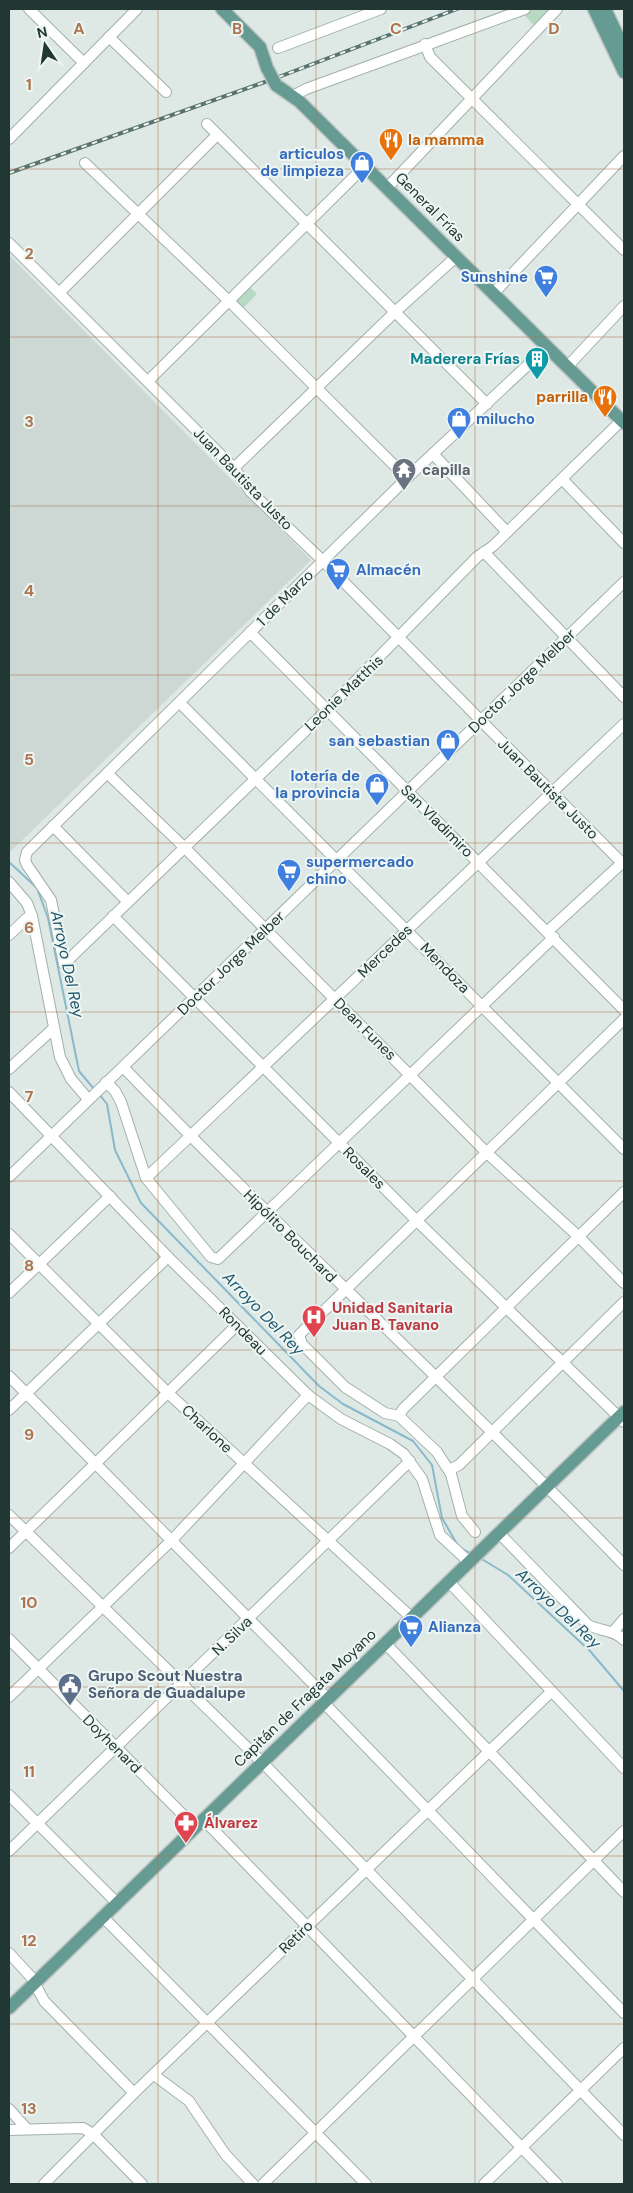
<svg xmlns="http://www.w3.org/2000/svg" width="633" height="2193" font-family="'DM Sans',sans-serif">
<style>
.built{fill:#cdd8d4}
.green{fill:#b8d9c4}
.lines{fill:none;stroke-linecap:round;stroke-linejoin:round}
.stream{stroke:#89b9cb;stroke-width:2}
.minor-casing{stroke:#a2b0ac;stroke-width:12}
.major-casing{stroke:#bcc3c2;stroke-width:15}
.minor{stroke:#fff;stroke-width:10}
.major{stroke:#659b93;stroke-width:12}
.rail-casing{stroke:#5b736f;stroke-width:4}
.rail{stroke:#eef6f3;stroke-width:2;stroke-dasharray:5.5;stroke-linecap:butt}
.major-bridge-casing{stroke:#bcc3c2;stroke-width:15;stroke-linecap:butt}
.major-bridge{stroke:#659b93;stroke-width:12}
.grid{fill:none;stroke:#ac7450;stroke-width:1;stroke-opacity:0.55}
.labels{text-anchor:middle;stroke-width:4;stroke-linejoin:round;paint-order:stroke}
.food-label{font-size:15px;font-weight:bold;fill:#c56008;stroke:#eef6f3;text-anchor:start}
.shop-label{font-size:15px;font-weight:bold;fill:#366cbe;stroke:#eef6f3;text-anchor:end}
.street-label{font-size:15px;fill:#213733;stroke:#eef6f3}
.culture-label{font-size:15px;font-weight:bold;fill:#0d838f;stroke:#eef6f3;text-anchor:end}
.worship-label{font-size:15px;font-weight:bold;fill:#5b616d;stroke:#eef6f3;text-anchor:start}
.health-label{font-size:15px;font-weight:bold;fill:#be3a42;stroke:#eef6f3;text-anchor:start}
.service-label{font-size:15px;font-weight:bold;fill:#4e5e75;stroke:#eef6f3;text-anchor:start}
.water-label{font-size:16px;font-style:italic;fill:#20586e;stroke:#eef6f3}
.grid-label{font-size:16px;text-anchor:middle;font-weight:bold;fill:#ac7450;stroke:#eef6f3;stroke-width:4;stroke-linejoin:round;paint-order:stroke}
</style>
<rect width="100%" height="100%" fill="#dee9e5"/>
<polygon class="built" points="9,255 311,560 9,853"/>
<g class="green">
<polygon points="532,9 551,9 534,26 522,12"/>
<polygon points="249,286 257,294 241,310 233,302"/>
</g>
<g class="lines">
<g class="stream">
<polyline points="9,862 37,888 48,918 79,1071 94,1089"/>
<polyline points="99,1094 107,1104 115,1150 141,1203 319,1386 343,1404 413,1441 432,1465 442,1518 457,1544"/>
<polyline points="460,1548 472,1554"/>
<polyline points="480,1558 508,1575 590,1651 624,1691"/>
</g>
<defs>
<g id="minor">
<polyline points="29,9 84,63"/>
<polyline points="109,37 166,92"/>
<polyline points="425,44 430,57 624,250"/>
<polyline points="278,48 381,9"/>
<polyline points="293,96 306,89 525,9"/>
<polyline points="207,124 487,404"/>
<polyline points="9,139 137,9"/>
<polyline points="85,163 229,301 407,478"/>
<polyline points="387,188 557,9"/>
<polyline points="9,243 234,468 251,492 323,561 624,865"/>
<polyline points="59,293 217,135"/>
<polyline points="493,294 624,156"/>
<polyline points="567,367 624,306"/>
<polyline points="148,381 365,166"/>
<polyline points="433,454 507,532"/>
<polyline points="234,468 396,311 456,257"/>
<polyline points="562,479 624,543"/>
<polyline points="484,552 624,697"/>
<polyline points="250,632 624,1010"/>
<polyline points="180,703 624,1149"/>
<polyline points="108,774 184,847 487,1153 578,1236 624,1283"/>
<polyline points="53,826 127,901"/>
<polyline points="9,882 27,903 32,916 60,1057 71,1079 88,1099"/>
<polyline points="113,916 417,1221 624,1422"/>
<polyline points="548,931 622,863"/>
<polyline points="9,935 27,918 32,916"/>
<polyline points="64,964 51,900 27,865 25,860 27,852 407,478 547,347"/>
<polyline points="64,964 328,709 477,557 493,546 622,420"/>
<path d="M 123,1067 C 286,1236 460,1395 624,1565"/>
<polyline points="9,1069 54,1028"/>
<polyline points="106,1082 115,1091 121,1102 146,1178 211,1257 218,1259 554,937"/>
<polyline points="9,1092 168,1257 308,1395 341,1419 390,1444 404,1454 422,1479 440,1535 469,1562"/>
<polyline points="9,1177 624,582"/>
<polyline points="146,1178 624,724"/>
<polyline points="9,1234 168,1393 412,1618"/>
<polyline points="9,1293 110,1196"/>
<polyline points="9,1376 327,1698"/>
<polyline points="9,1410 168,1257"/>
<polyline points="399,1416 403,1409 624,1192"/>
<polyline points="449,1470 459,1465 624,1302"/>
<polyline points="9,1515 262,1762 624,2135"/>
<polyline points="475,1532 462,1516 451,1474 437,1452 399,1416 385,1413 345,1387 302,1344 299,1335 624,1019"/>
<path d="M 499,1533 L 588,1625 C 600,1631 615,1630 624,1640"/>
<polyline points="9,1548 237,1325"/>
<polyline points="449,1582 624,1768"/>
<polyline points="613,1632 624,1619"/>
<polyline points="9,1639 195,1827"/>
<polyline points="385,1643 624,1892"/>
<polyline points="9,1697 172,1540 308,1395"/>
<polyline points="323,1702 624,2013"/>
<polyline points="9,1795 117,1903"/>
<polyline points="203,1819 557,2184"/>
<polyline points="9,1851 410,1461"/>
<polyline points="103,1917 366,2184"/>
<polyline points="9,1953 32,1978 44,2001 134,2093"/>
<polyline points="154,2075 189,2101 225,2154 253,2184"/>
<polyline points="9,2109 27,2129"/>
<polyline points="9,2130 83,2128 93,2134 142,2184"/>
<polyline points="44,2184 134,2093 551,1692"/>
<polyline points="263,2184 624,1831"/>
<polyline points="484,2184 624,2048"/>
</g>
<g id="major">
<polyline points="222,9 260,47 267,68"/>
<polyline points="594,9 624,72"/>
<polyline points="605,9 624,49"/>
<polyline points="276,85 299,101 624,423"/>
<polyline points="9,2008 624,1412"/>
</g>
</defs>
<use href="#minor" class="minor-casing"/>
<use href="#major" class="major-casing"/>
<use href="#minor" class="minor"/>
<use href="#major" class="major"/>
<defs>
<polyline id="rail" points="9,173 276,78 457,9"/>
</defs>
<use href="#rail" class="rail-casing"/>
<use href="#rail" class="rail"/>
<defs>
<polyline id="major-bridge" points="267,68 276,85"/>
</defs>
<use href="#major-bridge" class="major-bridge-casing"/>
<use href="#major-bridge" class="major-bridge"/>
</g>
<path class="grid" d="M 158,9 L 158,2184M 316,9 L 316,2184M 475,9 L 475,2184M 9,169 L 624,169M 9,337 L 624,337M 9,506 L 624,506M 9,675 L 624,675M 9,843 L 624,843M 9,1012 L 624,1012M 9,1181 L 624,1181M 9,1350 L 624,1350M 9,1518 L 624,1518M 9,1687 L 624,1687M 9,1856 L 624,1856M 9,2024 L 624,2024"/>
<defs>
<symbol id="restaurant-pin" viewBox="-11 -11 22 30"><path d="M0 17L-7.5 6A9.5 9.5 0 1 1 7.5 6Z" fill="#e8710a" stroke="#eef6f3"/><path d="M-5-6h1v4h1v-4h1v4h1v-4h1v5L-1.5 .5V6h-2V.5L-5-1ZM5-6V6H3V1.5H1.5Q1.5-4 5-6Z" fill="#fff"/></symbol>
<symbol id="shop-pin" viewBox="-11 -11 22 30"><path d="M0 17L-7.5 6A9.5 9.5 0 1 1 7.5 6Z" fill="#3f7fe0" stroke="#eef6f3"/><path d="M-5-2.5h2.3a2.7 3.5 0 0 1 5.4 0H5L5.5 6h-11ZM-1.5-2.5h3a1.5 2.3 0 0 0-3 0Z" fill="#fff"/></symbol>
<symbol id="supermarket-pin" viewBox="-11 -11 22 30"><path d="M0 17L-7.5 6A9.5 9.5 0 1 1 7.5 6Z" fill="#3f7fe0" stroke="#eef6f3"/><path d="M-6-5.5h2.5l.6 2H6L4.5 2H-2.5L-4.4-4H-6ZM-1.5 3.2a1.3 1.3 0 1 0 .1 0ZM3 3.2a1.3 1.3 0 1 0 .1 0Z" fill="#fff"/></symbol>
<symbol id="building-pin" viewBox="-11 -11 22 30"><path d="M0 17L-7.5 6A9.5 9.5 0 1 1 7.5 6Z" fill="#0f9aa8" stroke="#eef6f3"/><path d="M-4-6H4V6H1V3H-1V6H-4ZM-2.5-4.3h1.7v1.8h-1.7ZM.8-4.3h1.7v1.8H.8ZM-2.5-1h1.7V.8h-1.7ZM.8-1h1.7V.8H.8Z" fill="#fff"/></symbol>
<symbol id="temple-pin" viewBox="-11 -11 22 30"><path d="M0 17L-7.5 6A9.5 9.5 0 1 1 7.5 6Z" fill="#6b7280" stroke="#eef6f3"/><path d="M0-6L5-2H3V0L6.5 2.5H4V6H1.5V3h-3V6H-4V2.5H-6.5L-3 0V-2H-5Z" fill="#fff"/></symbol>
<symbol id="hospital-pin" viewBox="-11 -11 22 30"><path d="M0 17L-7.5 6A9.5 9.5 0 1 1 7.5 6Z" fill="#e0444e" stroke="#eef6f3"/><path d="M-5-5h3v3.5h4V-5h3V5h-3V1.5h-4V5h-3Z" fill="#fff"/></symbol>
<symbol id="civic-pin" viewBox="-11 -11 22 30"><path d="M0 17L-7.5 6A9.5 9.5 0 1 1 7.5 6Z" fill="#5c6f8a" stroke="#eef6f3"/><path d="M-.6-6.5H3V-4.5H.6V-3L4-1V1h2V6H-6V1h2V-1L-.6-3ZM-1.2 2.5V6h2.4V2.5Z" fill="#fff"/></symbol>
<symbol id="pharmacy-pin" viewBox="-11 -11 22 30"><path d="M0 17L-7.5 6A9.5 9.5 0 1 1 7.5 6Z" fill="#e0444e" stroke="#eef6f3"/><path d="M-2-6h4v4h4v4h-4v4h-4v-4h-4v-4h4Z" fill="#fff"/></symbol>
</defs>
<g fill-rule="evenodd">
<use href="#restaurant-pin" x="377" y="126" width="28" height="38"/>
<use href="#shop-pin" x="348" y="149" width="28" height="38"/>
<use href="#supermarket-pin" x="532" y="263" width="28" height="38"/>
<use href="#building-pin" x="523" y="345" width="28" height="38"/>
<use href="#restaurant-pin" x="591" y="383" width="28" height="38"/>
<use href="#shop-pin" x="445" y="405" width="28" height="38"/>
<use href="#temple-pin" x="390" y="456" width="28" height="38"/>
<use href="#supermarket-pin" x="324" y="556" width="28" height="38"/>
<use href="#shop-pin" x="434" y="727" width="28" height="38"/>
<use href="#shop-pin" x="363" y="771" width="28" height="38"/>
<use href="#supermarket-pin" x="275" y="857" width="28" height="38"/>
<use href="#hospital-pin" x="300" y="1303" width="28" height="38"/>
<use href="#supermarket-pin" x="397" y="1613" width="28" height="38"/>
<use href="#civic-pin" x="56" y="1671" width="28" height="38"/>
<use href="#pharmacy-pin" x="172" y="1809" width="28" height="38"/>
</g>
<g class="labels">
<g class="food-label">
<text x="408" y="145">la mamma</text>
<text x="588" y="402" text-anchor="end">parrilla</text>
</g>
<g class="shop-label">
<text x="344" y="159">articulos<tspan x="344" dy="17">de limpieza</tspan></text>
<text x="528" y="282">Sunshine</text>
<text x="476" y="424" text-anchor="start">milucho</text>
<text x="356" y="575" text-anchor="start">Almacén</text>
<text x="430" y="746">san sebastian</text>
<text x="360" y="781">lotería de<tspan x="360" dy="17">la provincia</tspan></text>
<text x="306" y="867" text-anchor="start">supermercado<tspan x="306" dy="17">chino</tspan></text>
<text x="428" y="1632" text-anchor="start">Alianza</text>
</g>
<g class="street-label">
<text transform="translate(430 207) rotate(45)" y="5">General Frías</text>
<text transform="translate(243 479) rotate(46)" y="5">Juan Bautista Justo</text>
<text transform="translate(285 598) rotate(-45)" y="5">1 de Marzo</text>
<text transform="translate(522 681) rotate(-44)" y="5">Doctor Jorge Melber</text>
<text transform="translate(344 693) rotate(-44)" y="5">Leonie Matthis</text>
<text transform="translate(548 789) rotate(45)" y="5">Juan Bautista Justo</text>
<text transform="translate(437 821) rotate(45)" y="5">San Vladimiro</text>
<text transform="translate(385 951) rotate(-44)" y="5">Mercedes</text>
<text transform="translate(231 963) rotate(-44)" y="5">Doctor Jorge Melber</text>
<text transform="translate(445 968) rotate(46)" y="5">Mendoza</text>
<text transform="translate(365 1029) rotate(45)" y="5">Dean Funes</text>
<text transform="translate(364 1168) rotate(45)" y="5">Rosales</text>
<text transform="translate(290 1236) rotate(45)" y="5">Hipólito Bouchard</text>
<text transform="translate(243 1331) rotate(45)" y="5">Rondeau</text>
<text transform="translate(207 1429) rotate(43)" y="5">Charlone</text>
<text transform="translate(232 1636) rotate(-44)" y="5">N. Silva</text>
<text transform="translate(305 1698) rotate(-44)" y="5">Capitán de Fragata Moyano</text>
<text transform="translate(112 1744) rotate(45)" y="5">Doyhenard</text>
<text transform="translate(296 1937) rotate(-44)" y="5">Retiro</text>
</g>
<g class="culture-label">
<text x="520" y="364">Maderera Frías</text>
</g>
<g class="worship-label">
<text x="422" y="475">capilla</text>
</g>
<g class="health-label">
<text x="332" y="1313">Unidad Sanitaria<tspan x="332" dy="17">Juan B. Tavano</tspan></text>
<text x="204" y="1828">Álvarez</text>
</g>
<g class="service-label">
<text x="88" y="1681">Grupo Scout Nuestra<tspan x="88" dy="17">Señora de Guadalupe</tspan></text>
</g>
<g class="water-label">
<text transform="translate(68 964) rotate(78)" y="6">Arroyo Del Rey</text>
<text transform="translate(264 1313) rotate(46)" y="6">Arroyo Del Rey</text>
<text transform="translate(559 1608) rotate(43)" y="6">Arroyo Del Rey</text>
</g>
</g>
<g class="grid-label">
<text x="79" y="34">A</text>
<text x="237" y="34">B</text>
<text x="396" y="34">C</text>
<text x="554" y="34">D</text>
<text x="29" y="90">1</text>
<text x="29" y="259">2</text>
<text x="29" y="427">3</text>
<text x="29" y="596">4</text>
<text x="29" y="765">5</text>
<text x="29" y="933">6</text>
<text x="29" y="1102">7</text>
<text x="29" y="1271">8</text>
<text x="29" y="1440">9</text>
<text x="29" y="1608">10</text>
<text x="29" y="1777">11</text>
<text x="29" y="1946">12</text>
<text x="29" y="2114">13</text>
</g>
<rect width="633" height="2193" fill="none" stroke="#213733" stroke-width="20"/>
<g transform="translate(45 45) rotate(347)" stroke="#eef6f3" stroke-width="4" paint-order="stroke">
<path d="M0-4L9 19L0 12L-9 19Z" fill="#213733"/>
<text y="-8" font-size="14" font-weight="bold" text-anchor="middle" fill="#213733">N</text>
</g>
</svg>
